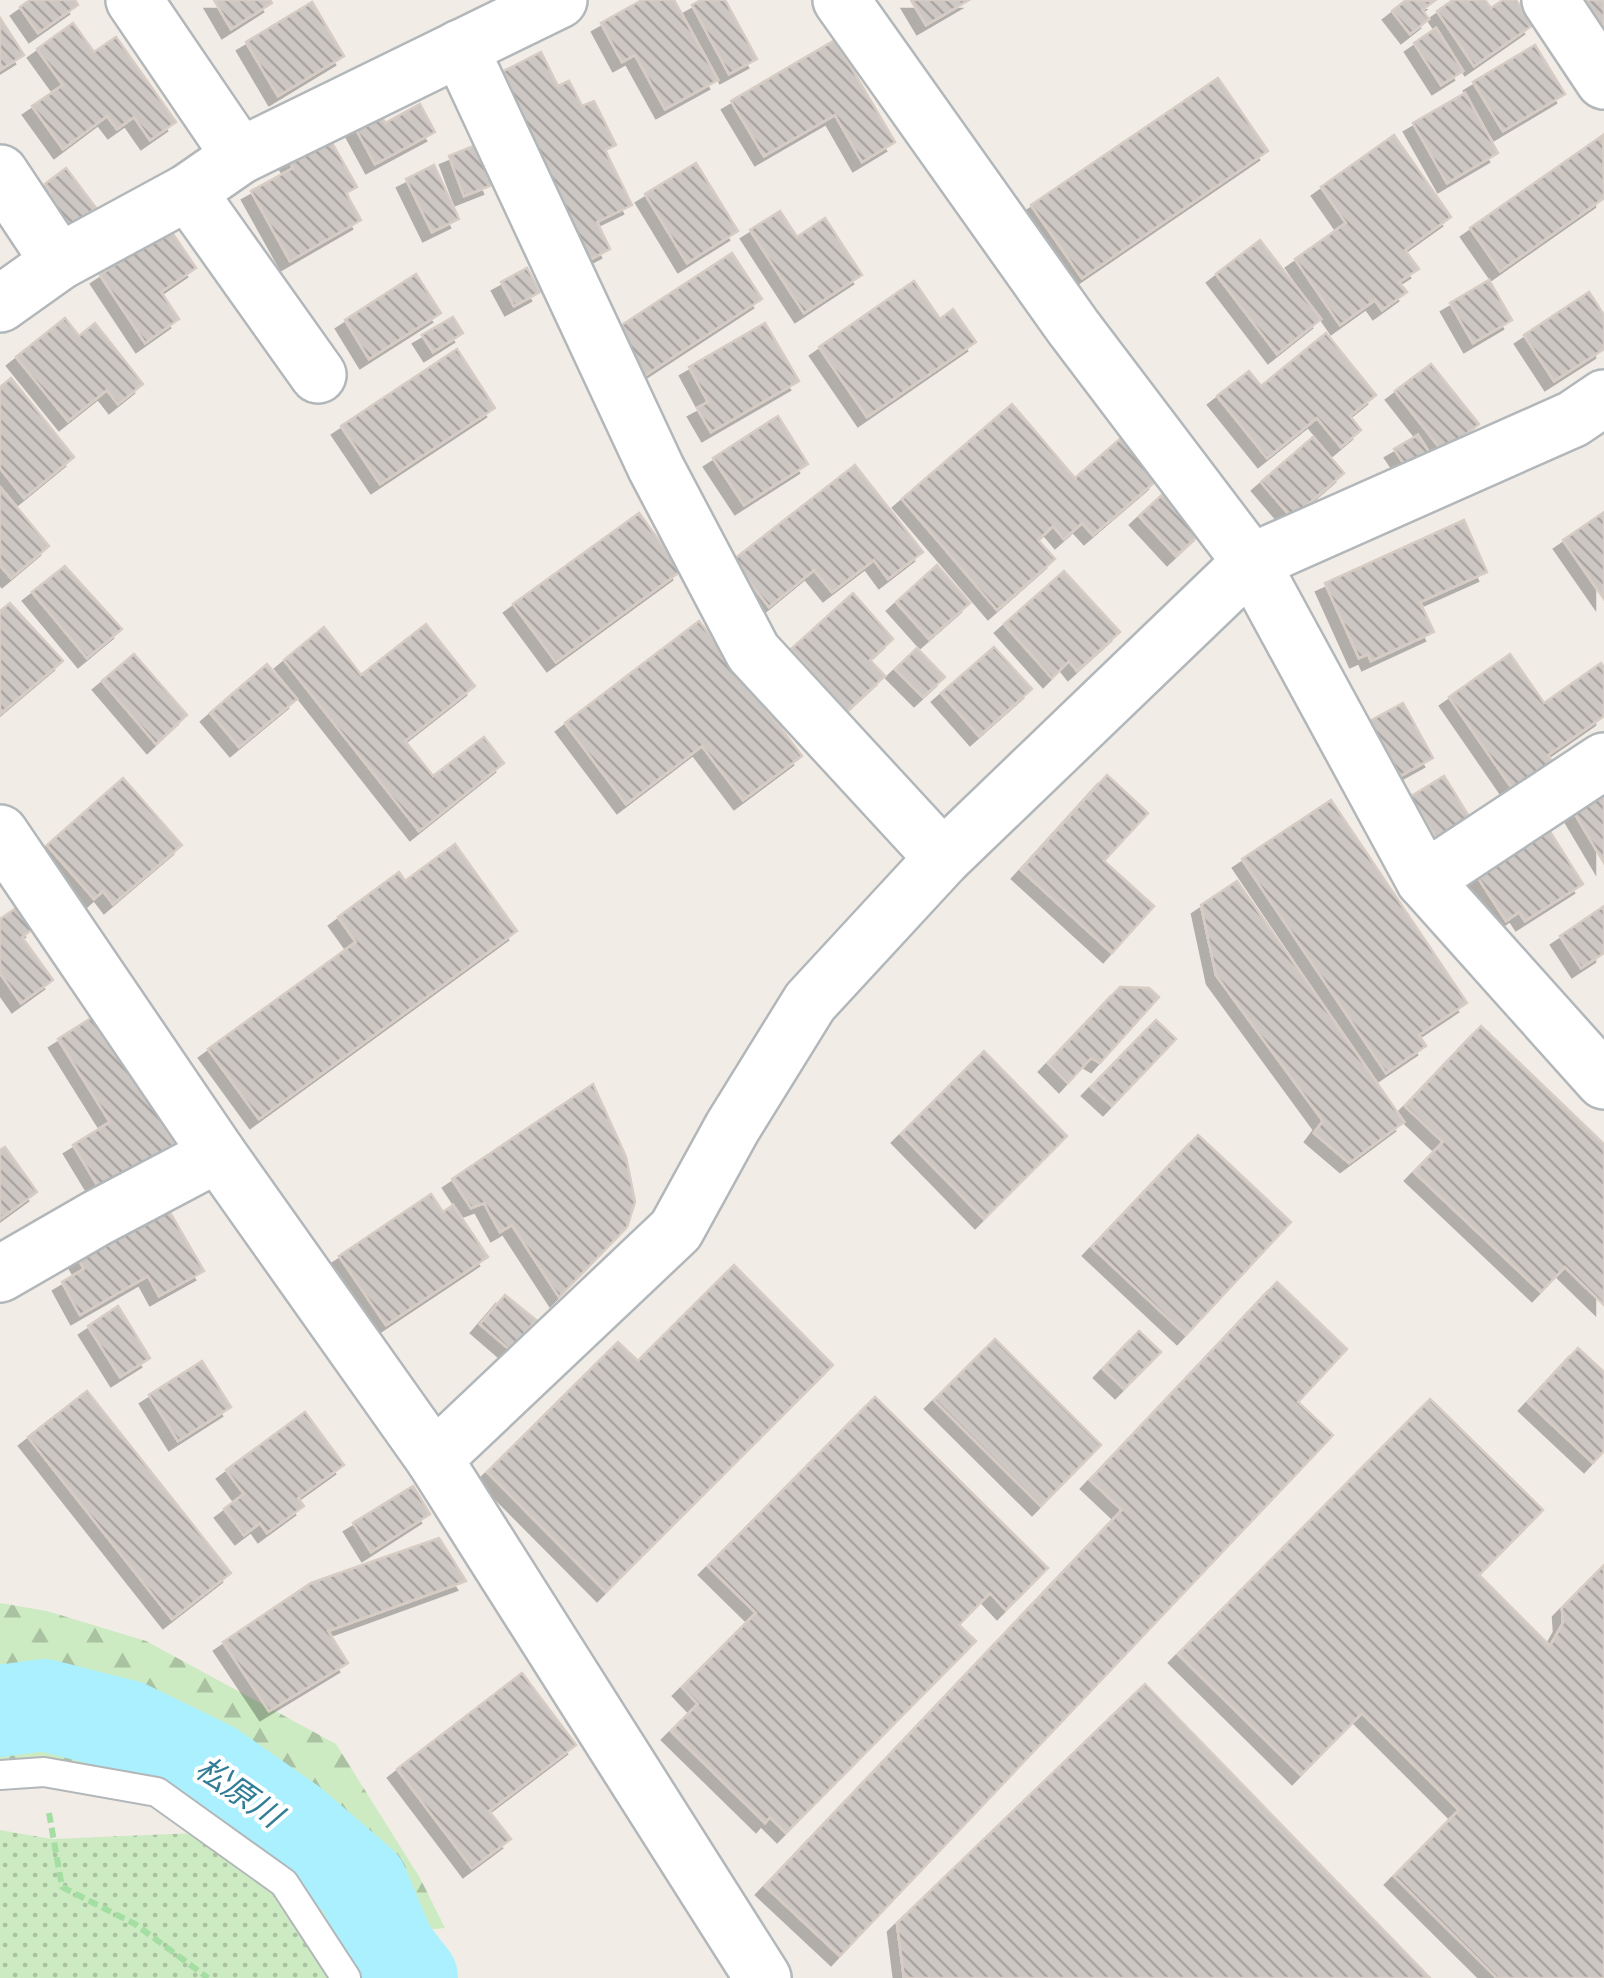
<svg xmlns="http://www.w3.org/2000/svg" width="1604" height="1978" font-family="'Fira Sans','Noto Sans JP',sans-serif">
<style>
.forest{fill:url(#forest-firs)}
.park{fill:url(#park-dots)}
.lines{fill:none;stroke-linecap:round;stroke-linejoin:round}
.river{stroke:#aaf0ff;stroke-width:92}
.building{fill:url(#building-back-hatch);stroke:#d7ccc4;stroke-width:2.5;filter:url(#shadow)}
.lane-casing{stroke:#b2b7ba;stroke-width:32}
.street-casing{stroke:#b2b7ba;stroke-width:60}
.path{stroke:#a4dea3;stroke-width:6;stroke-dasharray:10 5;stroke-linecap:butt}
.lane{stroke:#fff;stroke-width:28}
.street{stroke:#fff;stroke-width:55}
.labels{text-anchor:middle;stroke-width:8;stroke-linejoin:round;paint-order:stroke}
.water-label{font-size:32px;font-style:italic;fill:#317d96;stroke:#fff}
</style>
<defs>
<pattern id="forest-firs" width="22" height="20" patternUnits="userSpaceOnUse" patternTransform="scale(2.5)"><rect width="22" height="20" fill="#cdebc2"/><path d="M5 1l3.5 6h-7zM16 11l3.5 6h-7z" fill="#aac2a2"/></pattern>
<pattern id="park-dots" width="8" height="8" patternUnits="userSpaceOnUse" patternTransform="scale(2.5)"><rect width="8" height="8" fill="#cdebc2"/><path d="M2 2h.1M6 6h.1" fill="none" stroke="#aac2a2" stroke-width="1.8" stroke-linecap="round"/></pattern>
<pattern id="building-back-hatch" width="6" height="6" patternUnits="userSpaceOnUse" patternTransform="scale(2.5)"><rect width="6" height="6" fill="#cdc7c4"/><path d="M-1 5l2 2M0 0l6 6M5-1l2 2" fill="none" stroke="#aaa5a3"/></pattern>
<filter id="shadow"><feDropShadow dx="-9" dy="9" stdDeviation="0" flood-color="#0004"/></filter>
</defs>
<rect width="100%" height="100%" fill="#f2ece7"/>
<polygon class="forest" points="0,1603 47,1611 146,1641 336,1744 420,1878 445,1928 383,1934 211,1767 0,1768"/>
<polygon class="park" points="0,1830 52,1839 196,1833 343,1917 372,1978 0,1978"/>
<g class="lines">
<polyline class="river" points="0,1711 44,1705 127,1726 211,1767 291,1823 362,1884 390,1950 412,1978"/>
</g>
<g class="building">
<polygon points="30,0 75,0 78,5 38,33 20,7"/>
<polygon points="214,0 270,0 272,3 231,29"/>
<polygon points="642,0 674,0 718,80 665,109 635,55 622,62 601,23"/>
<polygon points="701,0 725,0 757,59 729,74 692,5"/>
<polygon points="911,0 969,0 926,25"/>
<polygon points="1406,0 1434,1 1422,10 1429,19 1410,34 1392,11"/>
<polygon points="1453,0 1485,0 1491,8 1503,0 1516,0 1533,25 1474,66 1437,11"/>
<polygon points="1579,0 1604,0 1604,34"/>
<polygon points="312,2 344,56 278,96 246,42"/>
<polygon points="0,18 24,55 0,70"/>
<polygon points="73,23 94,52 116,37 176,122 150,140 134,117 117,129 107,116 63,149 32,106 63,85 37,49"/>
<polygon points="1436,28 1463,71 1441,85 1414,43"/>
<polygon points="835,40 895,142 862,162 835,115 764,156 731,101"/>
<polygon points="1535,45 1565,94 1503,131 1473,82"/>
<polygon points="541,52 558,86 569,81 582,106 594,101 616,145 605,150 632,205 597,222 610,249 574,268 482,82"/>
<polygon points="1218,78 1268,151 1082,278 1031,205"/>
<polygon points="1465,93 1498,153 1447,183 1413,123"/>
<polygon points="420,104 435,132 375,164 351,120 376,105 385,123"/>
<polygon points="1394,135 1451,217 1405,250 1419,269 1399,282 1407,292 1382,310 1375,300 1340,325 1295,259 1346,223 1321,187"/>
<polygon points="1603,135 1604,198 1500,271 1470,228"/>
<polygon points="330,139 357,187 346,193 361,220 290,261 251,191 293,168 284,151"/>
<polygon points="476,145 492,185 464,196 449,156"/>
<polygon points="696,163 738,231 687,263 645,194"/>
<polygon points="434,165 459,219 432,232 406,179"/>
<polygon points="66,168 96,208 61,234 38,202 51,192 45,184"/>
<polygon points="780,211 797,237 825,218 862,275 804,313 750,230"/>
<polygon points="169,228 196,268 161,292 179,319 145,343 100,275"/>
<polygon points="1260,240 1321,319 1277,354 1216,274"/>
<polygon points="732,253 762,299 644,376 614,330"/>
<polygon points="527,268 540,292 514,306 501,282"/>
<polygon points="416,274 441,313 369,359 345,320"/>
<polygon points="1489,280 1512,320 1473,343 1450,303"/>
<polygon points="914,281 940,319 953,309 976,342 867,417 819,347"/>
<polygon points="1589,292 1604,315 1604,349 1554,381 1524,335"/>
<polygon points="453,317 463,333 433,352 422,335"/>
<polygon points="65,318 79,336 95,323 143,384 118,404 107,390 68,421 16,357"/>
<polygon points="765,323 799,381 711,432 697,408 708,402 689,367"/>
<polygon points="1326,333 1376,395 1350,416 1361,430 1341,447 1317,418 1267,458 1217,396 1249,371 1261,386"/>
<polygon points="457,349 495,408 380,484 341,426"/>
<polygon points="1431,364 1479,424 1443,452 1395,391"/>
<polygon points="11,378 74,457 24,498 0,468 0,387"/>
<polygon points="1012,404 1075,478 1121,438 1157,480 1093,535 1082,523 1064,539 1053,526 1038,540 1055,559 997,610 902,499"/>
<polygon points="778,416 808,464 744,505 713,458"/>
<polygon points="1418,435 1437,465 1415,480 1394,449"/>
<polygon points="1313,437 1344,473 1292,518 1261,482"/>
<polygon points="855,465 923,552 888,579 874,560 832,592 814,570 769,607 733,560"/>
<polygon points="0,487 49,546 11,578 0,565"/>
<polygon points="1165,492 1202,532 1176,556 1139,516"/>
<polygon points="1604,512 1604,599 1563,540"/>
<polygon points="639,513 681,571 556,662 513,604"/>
<polygon points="1464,520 1487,572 1420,602 1434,632 1371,661 1368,654 1359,658 1325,583"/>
<polygon points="937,565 970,603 929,639 896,602"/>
<polygon points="65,566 122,629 87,658 32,592"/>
<polygon points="1064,571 1120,632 1077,671 1069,661 1052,678 1004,624"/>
<polygon points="853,593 893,639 870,660 885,676 845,713 798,678 808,669 791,649"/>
<polygon points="10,603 63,661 0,714 0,611"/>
<polygon points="699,621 802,756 743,800 702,746 626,804 565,723"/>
<polygon points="426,624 475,686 405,741 433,776 484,737 504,763 419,831 284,660 324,627 361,675"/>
<polygon points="994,647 1032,689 979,736 941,693"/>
<polygon points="917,648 945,677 923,697 895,669"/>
<polygon points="134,654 187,715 156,744 102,681"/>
<polygon points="1510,654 1544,703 1601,663 1604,667 1604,716 1548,755 1555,767 1516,794 1449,697"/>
<polygon points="267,664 297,699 239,747 210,713"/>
<polygon points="1403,703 1433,758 1400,776 1370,721"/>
<polygon points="1107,775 1148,813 1104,861 1154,906 1112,953 1021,870"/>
<polygon points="1444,776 1475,826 1442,846 1410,797"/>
<polygon points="123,778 182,845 113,904 103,891 94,899 47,845"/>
<polygon points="1604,783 1604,863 1569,804"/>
<polygon points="1331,800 1467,1003 1419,1035 1426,1046 1386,1073 1242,859"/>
<polygon points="1549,830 1583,884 1525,921 1519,912 1506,921 1477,876"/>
<polygon points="455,844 517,931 259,1119 208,1049 356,942 338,917 399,872 405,881"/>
<polygon points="1237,881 1404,1122 1349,1163 1314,1133 1323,1121 1216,975 1201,905"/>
<polygon points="19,906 34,928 22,937 53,980 21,1003 0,973 0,919"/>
<polygon points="1604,906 1604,953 1581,968 1560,936"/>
<polygon points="1120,987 1149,988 1159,997 1100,1063 1091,1058 1068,1083 1048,1063"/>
<polygon points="96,1015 176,1143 101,1191 73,1145 110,1122 58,1039"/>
<polygon points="1156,1020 1176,1039 1112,1106 1091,1087"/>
<polygon points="1481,1026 1604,1144 1604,1305 1565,1267 1541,1292 1414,1172 1443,1142 1405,1106"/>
<polygon points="984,1051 1067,1136 984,1219 901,1134"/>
<polygon points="593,1084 626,1157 635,1202 627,1227 559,1297 512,1225 500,1232 484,1203 471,1208 452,1179"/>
<polygon points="1198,1135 1291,1222 1186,1335 1092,1247"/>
<polygon points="5,1147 37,1192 0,1219 0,1150"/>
<polygon points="431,1194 443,1212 453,1205 488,1257 386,1325 339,1256"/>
<polygon points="165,1204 204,1271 159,1296 148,1276 80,1315 62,1282 84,1269 76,1255"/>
<polygon points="734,1265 833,1365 606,1592 487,1472 618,1342 638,1361"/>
<polygon points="1277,1282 1347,1349 1298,1402 1333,1435 840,1956 765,1886 1122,1510 1090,1480"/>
<polygon points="505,1295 536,1320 510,1350 480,1324"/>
<polygon points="118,1306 150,1358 120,1377 88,1326"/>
<polygon points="1139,1331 1161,1352 1124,1389 1103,1369"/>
<polygon points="995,1339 1101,1445 1041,1506 934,1400"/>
<polygon points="1578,1348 1604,1372 1604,1451 1593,1463 1528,1402"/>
<polygon points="202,1361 231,1407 178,1441 149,1395"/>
<polygon points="87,1391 231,1573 172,1619 28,1437"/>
<polygon points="875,1397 1048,1568 1006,1610 990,1593 959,1625 976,1641 786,1833 770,1817 765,1823 671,1731 698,1704 682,1687 756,1613 708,1566"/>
<polygon points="1430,1399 1543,1510 1479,1575 1550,1646 1563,1623 1562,1608 1604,1565 1604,1978 1497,1978 1394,1876 1459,1810 1362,1713 1301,1775 1178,1654"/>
<polygon points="305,1412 344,1465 298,1498 304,1506 267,1533 260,1523 244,1535 224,1509 244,1494 226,1470"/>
<polygon points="413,1486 430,1514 371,1552 353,1523"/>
<polygon points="439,1538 466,1581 328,1631 348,1663 269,1711 223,1642 311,1583"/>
<polygon points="522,1673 576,1745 489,1811 511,1839 472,1868 397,1769"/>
<polygon points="1145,1684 1430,1978 904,1978 897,1923"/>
</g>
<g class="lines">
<defs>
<polyline id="lane" points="0,1775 44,1772 157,1792 284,1883 346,1978"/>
<g id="street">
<polyline points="134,0 240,156"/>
<polyline points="841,0 1073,327 1251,562 1424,880 1604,1081"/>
<polyline points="1550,0 1604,81"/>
<polyline points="460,48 656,468 753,652 943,858"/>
<polyline points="0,173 59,262"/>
<polyline points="188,192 318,375"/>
<polyline points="0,304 59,262 188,192 240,156 559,0"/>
<polyline points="0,833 218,1154 434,1459 763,1978"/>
<polyline points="1424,880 1604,761"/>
<polyline points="0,1274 97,1218 218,1154"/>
<polyline points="434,1459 676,1230 732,1128 810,1002 943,858 1251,562 1573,419 1604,398"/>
</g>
</defs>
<use href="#lane" class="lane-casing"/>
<use href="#street" class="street-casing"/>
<polyline class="path" points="49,1813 62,1887 135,1924 208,1978"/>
<use href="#lane" class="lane"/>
<use href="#street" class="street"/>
</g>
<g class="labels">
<g class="water-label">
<text transform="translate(239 1792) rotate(35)" y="11">松原川</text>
</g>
</g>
</svg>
